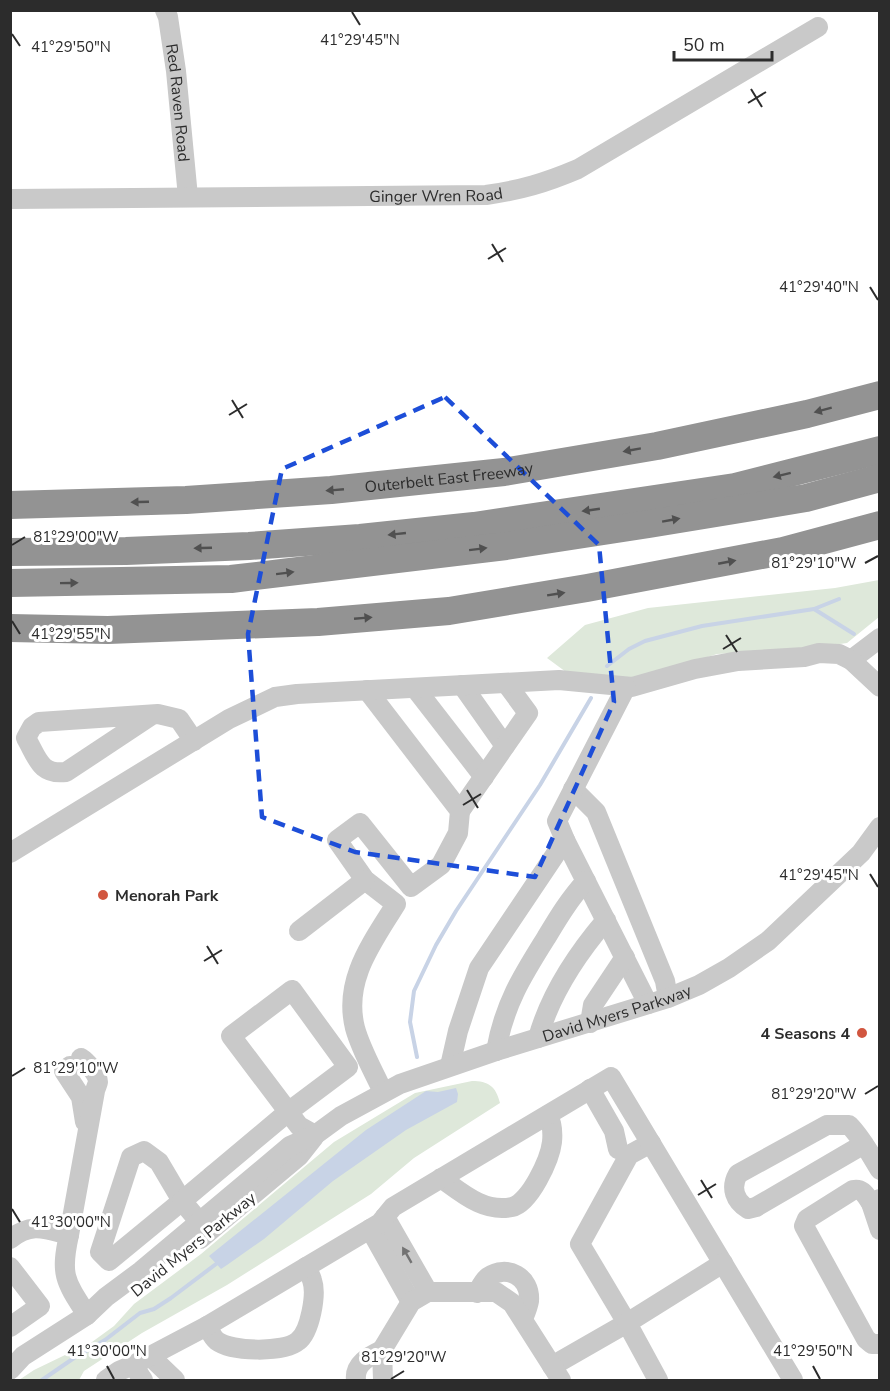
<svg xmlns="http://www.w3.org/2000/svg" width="890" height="1391" font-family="'Nunito Sans',sans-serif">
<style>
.green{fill:#dee8da}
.water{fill:#c8d3e6}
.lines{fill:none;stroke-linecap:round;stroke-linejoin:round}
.stream{stroke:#c8d3e6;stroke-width:4}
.minor{stroke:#c9c9c9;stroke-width:20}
.highway{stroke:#939393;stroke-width:28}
.oneway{fill:#505050}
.oneway2{fill:#737373}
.marked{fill:none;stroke:#1d4ed8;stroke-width:4.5;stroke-dasharray:12 8;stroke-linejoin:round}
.ticks{fill:none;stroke:#2c2c2c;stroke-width:2}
.poi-dot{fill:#d1563f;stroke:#fff;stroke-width:2}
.labels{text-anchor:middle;stroke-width:6;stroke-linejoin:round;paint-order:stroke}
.street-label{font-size:16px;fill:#2c2c2c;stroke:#fff}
.poi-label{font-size:16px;font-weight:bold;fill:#2c2c2c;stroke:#fff;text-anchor:start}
.ticks-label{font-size:15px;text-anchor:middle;fill:#2c2c2c;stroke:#fff;stroke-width:6;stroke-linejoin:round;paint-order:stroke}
</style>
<rect width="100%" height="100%" fill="#fff"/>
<g class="green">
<polygon points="879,580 879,617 847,643 811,648 717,654 642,678 621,686 566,672 547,658 585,625 648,608 835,588"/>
<path d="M 472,1081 C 488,1081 496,1086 500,1103 L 414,1158 L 371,1194 L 227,1285 L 142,1333 L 84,1371 L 79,1380 L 19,1380 L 34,1370 L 92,1342 L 114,1326 L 134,1304 L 201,1254 L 334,1142 L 415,1093 Z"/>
</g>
<polygon class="water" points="456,1088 458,1094 457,1102 406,1130 333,1181 264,1239 227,1265 221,1269 209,1256 366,1130 426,1091 438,1092"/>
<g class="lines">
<g class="stream">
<polyline points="814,609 854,634"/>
<polyline points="607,666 629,649 645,641 702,626 814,609 839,599"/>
<polyline points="417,1057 410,1022 414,991 436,945 456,911 540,785 591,698"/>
<polyline points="42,1380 74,1358 105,1340 140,1313 154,1309 171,1298 220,1261"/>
</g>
<g class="minor">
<path id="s1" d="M 165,10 L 168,17 L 176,71 L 188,197"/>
<path id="s2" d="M 10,199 L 486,195 C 521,190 545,183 578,169 L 818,27"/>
<polyline points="851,660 880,638"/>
<polyline points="462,685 505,746"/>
<polyline points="415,688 484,777"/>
<path d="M 367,690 L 460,811 L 458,833 L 441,865 L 411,887 L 360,823 L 337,840 L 365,880 L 396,904 C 372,943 343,980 355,1028 C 361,1050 374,1072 383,1092"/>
<path d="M 152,715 L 66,772 C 40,775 38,759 26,738 L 32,727 L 39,722 L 158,714 L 179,719 L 194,741"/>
<polyline points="573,789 596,812 665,981 668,998"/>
<polyline points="460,811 528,713 506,683"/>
<polyline points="565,840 648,1004"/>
<polyline points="10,853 229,719 275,697 297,694 559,680 632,687 695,669 738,661 804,657 819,653 839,654 851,660 880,687"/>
<polyline points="299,931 365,880"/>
<polyline points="590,1023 593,1005 625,957"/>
<path d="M 538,1038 C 550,995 577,954 606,920"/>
<path d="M 496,1051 C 504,1005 522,976 546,938 C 558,918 570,898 586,881"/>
<polyline points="70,1066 64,1071 81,1097 85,1122"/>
<polyline points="450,1066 458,1031 479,968 565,840 557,821 626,687"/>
<polyline points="590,1089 614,1131 618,1149"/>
<path d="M 864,1144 L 756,1207 L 748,1209 C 735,1201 730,1188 738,1174 L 827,1125 L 849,1125 C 862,1138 870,1154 880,1170"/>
<polygon points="144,1151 159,1162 182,1201 109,1261 100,1252 131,1157"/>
<path d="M 441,1178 C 462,1193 484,1213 512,1207 C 530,1203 550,1159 552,1142 C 553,1132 552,1123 548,1115"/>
<polyline points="880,1199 871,1203 880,1230"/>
<path d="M 871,1203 C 866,1196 863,1188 853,1190 L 807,1219 L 804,1226 L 866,1339 L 872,1344 L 880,1344"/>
<polyline points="385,1217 428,1292"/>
<polyline points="370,1229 411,1302"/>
<polyline points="208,1232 182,1201 288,1112 348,1067 292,990 231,1036 299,1126 315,1135"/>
<path d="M 69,1235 C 60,1275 65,1281 87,1315"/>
<path d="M 10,1239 C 32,1222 45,1229 69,1235 L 95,1091 C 95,1090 98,1083 98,1082 C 98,1074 86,1061 81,1058"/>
<polyline points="200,1239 299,1156 314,1137"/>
<polyline points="10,1267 40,1306 10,1327"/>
<path d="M 477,1293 C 480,1288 483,1281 488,1277 C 507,1264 531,1277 529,1301 C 528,1307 525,1314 523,1319"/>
<path d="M 207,1326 C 210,1331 212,1337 217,1341 C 232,1352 284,1353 298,1341 C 310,1332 317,1294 312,1280 C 311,1276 308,1271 306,1267"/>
<polyline points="150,1356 175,1380"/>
<polyline points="552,1366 627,1323 580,1244 629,1155 651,1143"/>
<path id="s3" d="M 10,1370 L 23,1356 L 87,1315 L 106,1297 L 141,1271 L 290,1146 L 315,1135 L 341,1116 L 400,1084 L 496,1051 L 668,998 L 699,985 L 729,968 L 768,941 L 861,853 L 880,827"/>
<polyline points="106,1380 119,1371 133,1365"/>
<polyline points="143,1380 133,1365 207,1326 380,1223 393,1207 611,1077 793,1380"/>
<path d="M 356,1380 C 354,1364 369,1356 382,1350"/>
<polyline points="383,1380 382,1350 411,1302 428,1292 496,1292 512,1303 561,1380"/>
<polyline points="658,1380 627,1323 723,1263"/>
</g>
<g class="highway">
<path id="s4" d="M 10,505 L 186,500 L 331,490 L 504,472 L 657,446 L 807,414 L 880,395"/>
<polyline points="10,552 126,551 249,546 360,538 474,526 735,487 880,450"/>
<polyline points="10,583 231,579 372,562 506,546 649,524 806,498 880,478"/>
<polyline points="10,628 108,630 318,622 449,611 587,588 783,551 880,525"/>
</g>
</g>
<defs><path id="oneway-solid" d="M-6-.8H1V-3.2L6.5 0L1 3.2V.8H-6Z" transform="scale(1.5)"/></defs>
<g class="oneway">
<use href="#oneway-solid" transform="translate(823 410) rotate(165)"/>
<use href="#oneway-solid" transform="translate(632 450) rotate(170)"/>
<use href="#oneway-solid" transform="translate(782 475) rotate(166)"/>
<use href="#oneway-solid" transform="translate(335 490) rotate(175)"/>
<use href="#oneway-solid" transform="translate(140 502) rotate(178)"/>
<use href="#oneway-solid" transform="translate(591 510) rotate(172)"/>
<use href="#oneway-solid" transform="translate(671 520) rotate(-10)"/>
<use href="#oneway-solid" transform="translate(397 534) rotate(174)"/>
<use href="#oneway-solid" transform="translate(203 548) rotate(178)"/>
<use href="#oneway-solid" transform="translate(478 549) rotate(-7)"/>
<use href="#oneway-solid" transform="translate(727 562) rotate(-11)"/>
<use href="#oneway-solid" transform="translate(285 573) rotate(-7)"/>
<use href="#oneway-solid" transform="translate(69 583) rotate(-1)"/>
<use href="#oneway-solid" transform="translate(556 594) rotate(-9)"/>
<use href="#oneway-solid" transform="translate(363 618) rotate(-5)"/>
</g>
<use class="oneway2" href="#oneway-solid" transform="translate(407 1255) rotate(-120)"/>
<path class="marked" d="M 445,397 L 599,545 L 614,702 L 535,877 L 355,852 L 262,817 L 248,634 L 282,469 Z"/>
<path class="ticks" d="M 352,12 L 360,25M 12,34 L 20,46M 751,89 L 762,107M 748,103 L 766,92M 492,244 L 503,262M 488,259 L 506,248M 870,287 L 878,300M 232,400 L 243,418M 229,415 L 247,404M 12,545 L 25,537M 865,563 L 878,556M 12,621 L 20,634M 726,635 L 737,652M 723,649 L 741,638M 467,790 L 478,808M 463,805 L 481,794M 870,874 L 878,887M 207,946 L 218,964M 204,961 L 222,950M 12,1076 L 25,1068M 865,1094 L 878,1086M 701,1180 L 712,1198M 698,1195 L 716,1184M 12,1209 L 20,1222M 107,1366 L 114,1379M 813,1366 L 820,1379M 391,1379 L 404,1371"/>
<g class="poi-dot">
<circle cx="103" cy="895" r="6"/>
<circle cx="862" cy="1033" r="6"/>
</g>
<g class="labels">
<g class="street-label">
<text dy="6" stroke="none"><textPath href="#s1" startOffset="94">Red Raven Road</textPath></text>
<text dy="6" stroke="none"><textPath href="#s2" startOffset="426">Ginger Wren Road</textPath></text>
<text dy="6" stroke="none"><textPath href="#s4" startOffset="440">Outerbelt East Freeway</textPath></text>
<text dy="6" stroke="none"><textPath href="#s3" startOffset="714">David Myers Parkway</textPath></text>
<text transform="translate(193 1244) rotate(-39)" y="6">David Myers Parkway</text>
</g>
<g class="poi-label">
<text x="115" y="901">Menorah Park</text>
<text x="850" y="1039" text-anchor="end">4 Seasons 4</text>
</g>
</g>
<g class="ticks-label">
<text x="360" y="45">41°29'45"N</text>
<text x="71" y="52">41°29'50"N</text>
<text x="819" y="292">41°29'40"N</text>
<text x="76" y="542">81°29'00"W</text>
<text x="814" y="568">81°29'10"W</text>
<text x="71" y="639">41°29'55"N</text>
<text x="819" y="880">41°29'45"N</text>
<text x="76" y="1073">81°29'10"W</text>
<text x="814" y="1099">81°29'20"W</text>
<text x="71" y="1227">41°30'00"N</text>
<text x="107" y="1356">41°30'00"N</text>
<text x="813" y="1356">41°29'50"N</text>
<text x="404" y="1362">81°29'20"W</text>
</g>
<rect width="890" height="1391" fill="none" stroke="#2c2c2c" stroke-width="24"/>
<path d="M674 51v9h98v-9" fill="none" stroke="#2c2c2c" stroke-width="3"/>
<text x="683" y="51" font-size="18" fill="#2c2c2c" stroke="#ffffff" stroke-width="4.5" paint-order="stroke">50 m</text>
</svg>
